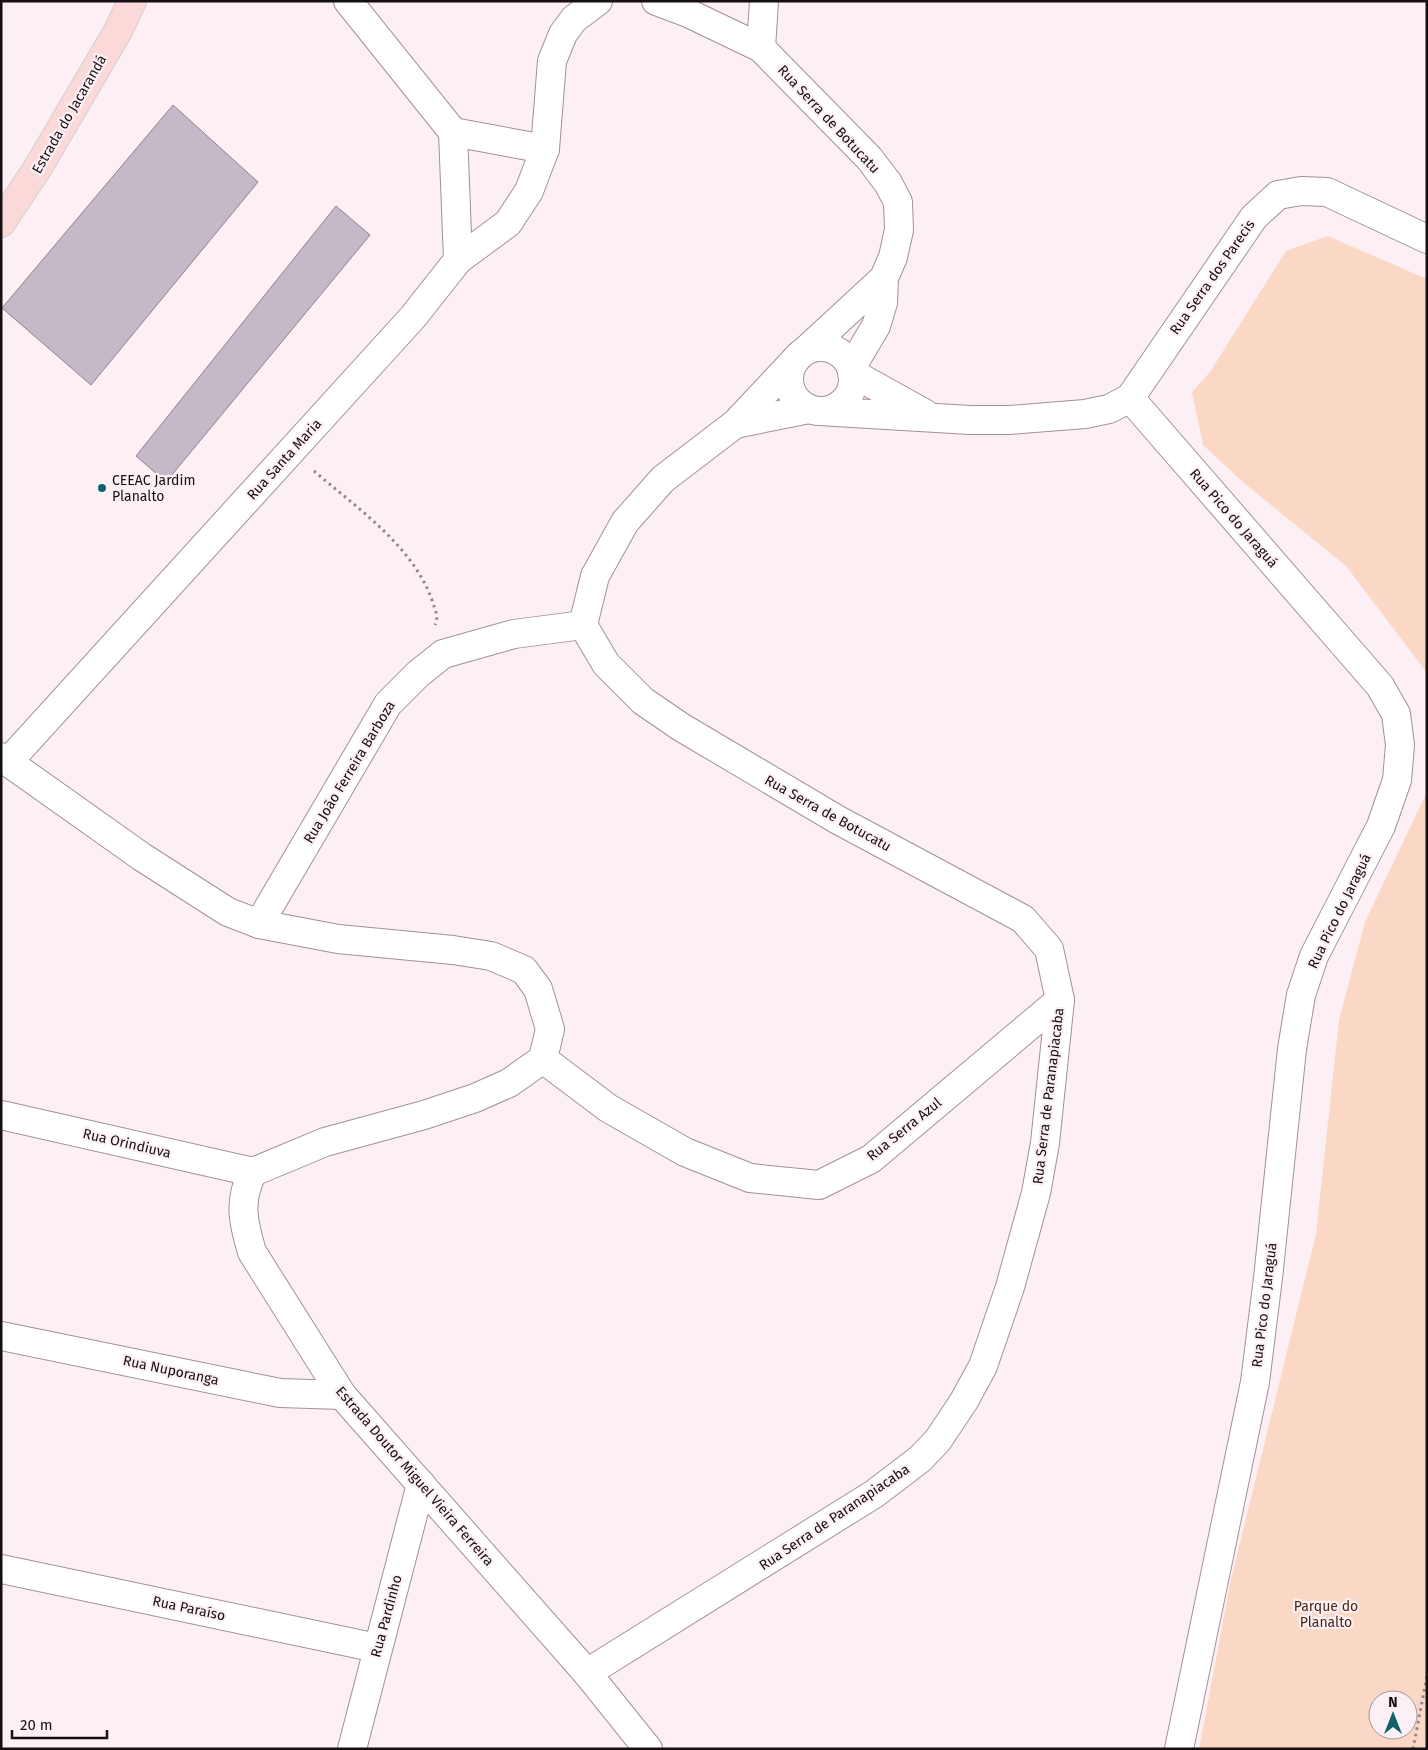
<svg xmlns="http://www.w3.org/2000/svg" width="1428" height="1750" font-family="'Fira Sans',sans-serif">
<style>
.green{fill:#fbd8c6;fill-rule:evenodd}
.building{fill:#c5b8c7;stroke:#8f8290}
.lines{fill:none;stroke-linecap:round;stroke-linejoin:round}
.minor-casing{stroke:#a39098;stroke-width:30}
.major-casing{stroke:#d0cfd0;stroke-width:30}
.path{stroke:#90878b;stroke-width:3;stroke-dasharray:2.5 4;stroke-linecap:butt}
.minor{stroke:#fff;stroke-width:28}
.major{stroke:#fbd9d8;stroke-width:28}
.poi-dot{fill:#12616a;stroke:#fcf0f5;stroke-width:2}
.labels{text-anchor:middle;stroke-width:4.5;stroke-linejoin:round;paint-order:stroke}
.street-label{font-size:14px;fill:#160f12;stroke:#fcf0f5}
.poi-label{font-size:14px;fill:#160f12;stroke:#fcf0f5;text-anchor:start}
.park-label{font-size:14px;fill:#492612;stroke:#fcf0f5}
</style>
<rect width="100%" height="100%" fill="#fcf0f5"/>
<g class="green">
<polygon points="1328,236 1427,279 1427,673 1346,566 1244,483 1203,445 1192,392 1210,372 1286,251"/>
<path d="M 1427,792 L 1427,1749 L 1199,1749 L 1231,1579 L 1316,1234 L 1339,1020 L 1365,922 ZM 1378,1700 L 1408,1700 L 1408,1730 L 1378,1730 Z"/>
</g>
<g class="building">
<polygon points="173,105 258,182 91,385 2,308"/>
<polygon points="336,206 370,235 166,482 136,456"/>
</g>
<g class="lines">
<defs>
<g id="minor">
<polyline points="348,1 453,132 458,260"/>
<polyline points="656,1 688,13 761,48 869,158 888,183 898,202 899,230 893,257 884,278 883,303 876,326 851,368"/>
<polyline points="761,48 764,1"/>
<polyline points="453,132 545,149"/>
<circle cx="821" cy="379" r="32"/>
<polyline points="805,351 884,278"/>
<polyline points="852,373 924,413"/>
<polyline points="1130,398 1380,686 1396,714 1400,745 1397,780 1381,826 1314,956 1301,995 1292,1049 1268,1278 1255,1382 1179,1749"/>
<polyline points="819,411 970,420 1009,420 1085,414 1109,409 1130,398 1254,217 1278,195 1301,191 1327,192 1427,239"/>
<polyline points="735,424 809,409"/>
<polyline points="583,625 606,664 643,701 681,727 838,820 1023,919 1049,949 1060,1000 1045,1143 1036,1193 1010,1287 983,1366 964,1401 938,1440 920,1459 874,1494 587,1673"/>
<polyline points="583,625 595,576 625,522 663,479 735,424 797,358"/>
<path d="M 1,757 L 142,857 L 228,912 L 259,924 L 338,939 L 453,950 L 491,956 L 524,970 L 538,989 L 550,1029 L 543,1059 L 509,1083 L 475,1098 L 424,1115 L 325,1142 L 253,1172 C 238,1200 243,1222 252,1252 L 342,1395 L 587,1673 L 648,1749"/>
<polyline points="8,762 413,317 458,260 508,223 529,191 545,149 552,61 563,34 574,19 598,1"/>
<polyline points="259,924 388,704 418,674 443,654 514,634 583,625"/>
<polyline points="543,1059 608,1108 685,1152 750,1178 819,1185 871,1159 1060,1000"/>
<polyline points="1,1115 253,1172"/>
<polyline points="1,1336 280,1393 342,1395"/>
<polyline points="1,1569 377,1648"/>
<polyline points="352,1749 421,1484"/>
</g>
<polyline id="major" points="1,223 37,169 118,31 132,1"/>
</defs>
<use href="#minor" class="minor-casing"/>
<use href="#major" class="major-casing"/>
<g class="path">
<path d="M 314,471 C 357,508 412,545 432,600 C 435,610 439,616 435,625"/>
<polyline points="1413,1749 1427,1676"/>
</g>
<use href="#minor" class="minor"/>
<use href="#major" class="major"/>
</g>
<circle class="poi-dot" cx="102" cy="488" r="5"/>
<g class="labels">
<g class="street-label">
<text transform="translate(69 114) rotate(-60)" y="5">Estrada do Jacarandá</text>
<text transform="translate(829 119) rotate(47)" y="5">Rua Serra de Botucatu</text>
<text transform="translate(1212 277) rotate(-55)" y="5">Rua Serra dos Parecis</text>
<text transform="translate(284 459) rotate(-48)" y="5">Rua Santa Maria</text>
<text transform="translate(1234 518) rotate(49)" y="5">Rua Pico do Jaraguá</text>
<text transform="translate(349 772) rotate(-59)" y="5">Rua João Ferreira Barboza</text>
<text transform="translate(828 813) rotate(29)" y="5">Rua Serra de Botucatu</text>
<text transform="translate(1339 911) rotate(-64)" y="5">Rua Pico do Jaraguá</text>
<text transform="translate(1048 1096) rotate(-83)" y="5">Rua Serra de Paranapiacaba</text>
<text transform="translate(904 1129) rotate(-39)" y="5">Rua Serra Azul</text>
<text transform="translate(127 1143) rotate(13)" y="5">Rua Orindiuva</text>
<text transform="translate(1264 1305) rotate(-83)" y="5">Rua Pico do Jaraguá</text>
<text transform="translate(171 1370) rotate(12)" y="5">Rua Nuporanga</text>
<text transform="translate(415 1476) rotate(49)" y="5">Estrada Doutor Miguel Vieira Ferreira</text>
<text transform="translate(834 1517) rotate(-34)" y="5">Rua Serra de Paranapiacaba</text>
<text transform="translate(189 1608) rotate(12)" y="5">Rua Paraíso</text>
<text transform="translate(386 1616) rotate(-75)" y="5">Rua Pardinho</text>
</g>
<g class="poi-label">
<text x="112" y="485">CEEAC Jardim<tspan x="112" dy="16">Planalto</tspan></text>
</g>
<g class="park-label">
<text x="1326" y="1611">Parque do<tspan x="1326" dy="16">Planalto</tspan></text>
</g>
</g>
<rect width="1428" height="1750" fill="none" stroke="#160f12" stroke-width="5"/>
<g transform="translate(1393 1715)"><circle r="24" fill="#fcf0f5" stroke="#a0969a"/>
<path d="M0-4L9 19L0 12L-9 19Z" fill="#12616a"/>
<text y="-8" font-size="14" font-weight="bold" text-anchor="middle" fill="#160f12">N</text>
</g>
<path d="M12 1730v8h95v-8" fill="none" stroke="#160f12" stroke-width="2.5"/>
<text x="20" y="1730" font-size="15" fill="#160f12" stroke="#fcf0f5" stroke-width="4" paint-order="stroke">20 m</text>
</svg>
